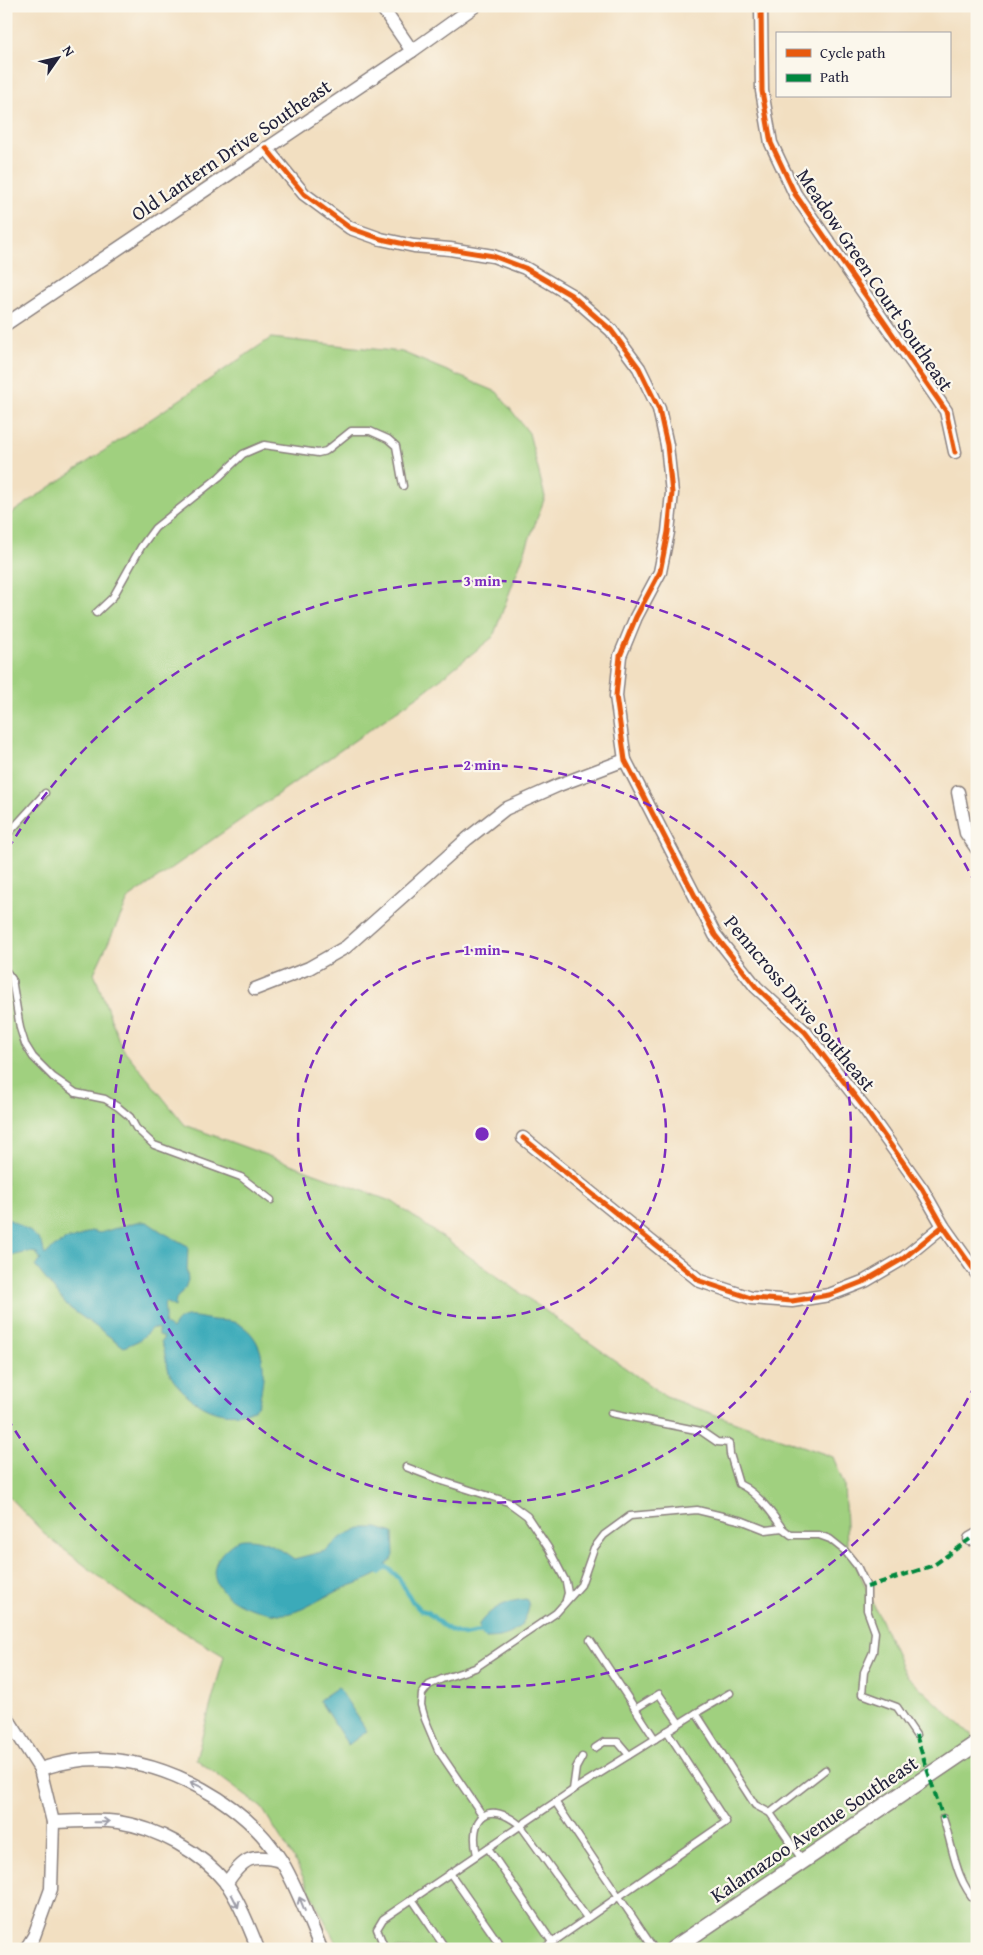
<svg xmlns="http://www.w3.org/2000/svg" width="983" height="1955" font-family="'Gentium Book Plus',serif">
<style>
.green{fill:#a0d07f;stroke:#61795d}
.water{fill:#3baab9;stroke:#2e667a}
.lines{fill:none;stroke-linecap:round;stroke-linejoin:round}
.stream{stroke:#3baab9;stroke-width:4.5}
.service-casing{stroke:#8a807e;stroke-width:9}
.minor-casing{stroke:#8a807e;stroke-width:15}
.tertiary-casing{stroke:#8a807e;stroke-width:18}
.service{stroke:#fff;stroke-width:6}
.minor{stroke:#fff;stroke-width:12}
.tertiary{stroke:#fff;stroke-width:15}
.quiet{stroke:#00873e;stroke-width:4;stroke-dasharray:8 4;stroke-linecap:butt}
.cycleway-casing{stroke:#fbf7ec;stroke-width:8}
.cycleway{stroke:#e8590c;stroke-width:5}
.oneway{stroke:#9c9ca7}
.ring{fill:none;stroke:#7b2cbf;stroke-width:2.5;stroke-dasharray:9 6}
.labels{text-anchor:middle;stroke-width:4.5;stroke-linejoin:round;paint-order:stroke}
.street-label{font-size:20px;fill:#22223b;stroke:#fbf7ec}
.centre{fill:#7b2cbf;stroke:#fbf7ec;stroke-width:2.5}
.ring-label{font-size:15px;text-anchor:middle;font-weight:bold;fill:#7b2cbf;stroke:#fbf7ec;stroke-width:4.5;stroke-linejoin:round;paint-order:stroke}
</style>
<rect width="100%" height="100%" fill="#fbf7ec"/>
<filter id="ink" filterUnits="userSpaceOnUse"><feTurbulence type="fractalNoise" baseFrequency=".02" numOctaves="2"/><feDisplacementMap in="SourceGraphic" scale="10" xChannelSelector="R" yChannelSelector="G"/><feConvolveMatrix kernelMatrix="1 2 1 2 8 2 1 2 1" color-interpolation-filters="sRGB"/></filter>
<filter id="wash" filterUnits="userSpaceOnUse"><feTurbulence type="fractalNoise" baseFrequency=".0096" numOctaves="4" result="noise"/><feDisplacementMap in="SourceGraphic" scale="20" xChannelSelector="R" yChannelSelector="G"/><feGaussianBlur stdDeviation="1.12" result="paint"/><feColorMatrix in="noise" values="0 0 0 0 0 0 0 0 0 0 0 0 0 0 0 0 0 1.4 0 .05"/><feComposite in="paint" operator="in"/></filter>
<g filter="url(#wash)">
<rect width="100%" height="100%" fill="#f2dfc1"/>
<polygon class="green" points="271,338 402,352 497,392 529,433 545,497 493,637 421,694 129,898 94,973 121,1046 185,1125 393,1202 666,1397 833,1457 844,1484 847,1545 905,1674 977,1740 977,1949 339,1949 294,1859 262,1808 196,1759 224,1656 130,1600 49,1538 6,1494 6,517"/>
<g class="water">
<path d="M 6,1218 C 18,1224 35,1232 42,1244 C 44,1248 43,1251 45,1255 L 54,1247 L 68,1239 L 74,1239 L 91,1231 L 100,1233 L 136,1222 L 147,1222 L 162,1232 L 188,1246 L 187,1272 L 188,1280 L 185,1288 L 176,1299 L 175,1307 L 165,1302 C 163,1310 167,1314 164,1324 L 172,1329 C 174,1326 177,1321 179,1320 C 188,1313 203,1319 213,1320 C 221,1321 232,1320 239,1324 C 264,1338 266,1368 261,1392 C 260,1397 260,1402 257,1406 C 253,1411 246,1412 240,1413 C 213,1417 190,1401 174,1381 C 165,1369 167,1354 161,1342 L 164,1337 L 159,1335 L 159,1329 L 152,1328 L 140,1340 L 124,1347 L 67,1306 L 35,1266 L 41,1260 L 36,1253 L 29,1252 L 6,1257 Z"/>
<path d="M 360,1528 L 378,1528 L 393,1533 L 394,1555 L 391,1561 C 385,1564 383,1570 378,1574 C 364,1582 350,1585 335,1592 C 321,1598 306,1609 291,1613 C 279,1616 268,1612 257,1610 C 227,1603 197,1577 226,1549 C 232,1544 237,1539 245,1539 C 263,1538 281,1549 294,1559 L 325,1551 L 343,1536 Z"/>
<path d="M 526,1599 C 530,1604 529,1608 527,1614 C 520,1633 505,1638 485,1638 L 479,1632 L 479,1624 C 491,1608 506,1601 526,1599 Z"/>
<polygon points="338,1687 367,1731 348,1745 319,1700"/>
</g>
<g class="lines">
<polyline class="stream" points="379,1573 387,1567 399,1578 412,1601 420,1610 428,1612 442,1625 452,1631 463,1635 479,1632"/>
</g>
</g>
<g filter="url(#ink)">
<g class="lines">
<defs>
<g id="service">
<polyline points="96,613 113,597 141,547 155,528 219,477 243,454 264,445 318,453 326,451 351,431 370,431 388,439 396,446 403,486"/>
<polyline points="6,836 45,793"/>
<polyline points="6,971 12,979 20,1028 25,1044 33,1057 53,1077 76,1093 105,1099 118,1107 130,1117 136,1128 154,1145 241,1177 271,1200"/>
<path d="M 611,1413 L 701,1431 L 717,1442 L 729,1443 L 730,1454 L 739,1484 C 757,1492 771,1511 782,1528"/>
<polyline points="406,1467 442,1481 508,1502 527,1516 549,1549 566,1582 568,1593 566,1600"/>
<polyline points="590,1640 655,1739 667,1731"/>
<polyline points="730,1693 696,1713 755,1805 770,1813 803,1861"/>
<polyline points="635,1709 659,1694 679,1723"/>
<polyline points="595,1748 604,1742 618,1742 629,1755"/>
<polyline points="573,1790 576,1768 582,1757"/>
<polyline points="556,1803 654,1949"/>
<polyline points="770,1813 825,1770"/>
<polyline points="483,1816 438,1750 425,1719 421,1705 422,1694 429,1685 442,1679 475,1668 556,1613 581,1585 594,1548 604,1535 630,1516 697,1510 743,1521 766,1530 782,1528 791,1535 819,1535 830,1539 845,1551 857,1566 867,1587 867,1610 875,1632 873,1652 864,1672 862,1694 897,1707 916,1735"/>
<path d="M 943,1818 C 954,1849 954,1877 977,1903"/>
<polyline points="488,1848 552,1942"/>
<path d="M 477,1855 C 468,1816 489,1799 521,1826 L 587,1918"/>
<polyline points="450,1873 503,1949"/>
<polyline points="412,1899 446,1949"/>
<polyline points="385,1949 377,1929 383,1919 573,1790 655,1739"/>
<polyline points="543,1949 726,1822 667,1731 696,1713"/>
</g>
<g id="minor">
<polyline points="381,6 412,51"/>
<polyline points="761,6 762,91 771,143 795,194 946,411 955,452"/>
<polyline points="266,148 304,194 350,228 381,239 414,246 450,249 493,256 525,268 571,295 611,330 639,368 659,409 667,445 672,493 668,532 660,572 636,617 620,656 616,696 625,760 715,935 756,987 805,1032 865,1109 922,1189 943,1226 977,1274"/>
<polyline points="6,324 412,51 475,6"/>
<polyline points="958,792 966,833 977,849"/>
<polyline points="255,989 309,968 346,947 467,839 505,809 559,785 625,760"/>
<polyline points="523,1138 700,1281 751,1298 792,1301 829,1295 865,1281 904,1258 943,1226"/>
<polyline points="970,1539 977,1535"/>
<polyline points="6,1716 40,1769 53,1822 51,1889 34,1936 26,1949"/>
<path d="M 40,1769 C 59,1763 79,1759 99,1759 C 168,1761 246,1803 282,1862 C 298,1889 309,1920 321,1949"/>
<path d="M 53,1822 C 74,1822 97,1819 118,1822 C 157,1828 201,1852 226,1883 C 237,1897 251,1931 258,1949"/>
<path d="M 226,1884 C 243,1858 252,1853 281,1861"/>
</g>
<polyline id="tertiary" points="673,1949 977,1743"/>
</defs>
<use href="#service" class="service-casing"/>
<use href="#minor" class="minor-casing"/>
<use href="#tertiary" class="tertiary-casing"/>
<use href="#service" class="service"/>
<use href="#minor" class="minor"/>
<use href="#tertiary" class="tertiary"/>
<g class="quiet">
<polyline points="867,1587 934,1565 970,1539"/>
<polyline points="916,1735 943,1818"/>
</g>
<defs>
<g id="cycleway">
<polyline points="761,6 762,91 771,143 795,194 946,411 955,452"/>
<polyline points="266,148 304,194 350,228 381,239 414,246 450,249 493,256 525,268 571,295 611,330 639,368 659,409 667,445 672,493 668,532 660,572 636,617 620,656 616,696 625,760 715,935 756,987 805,1032 865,1109 922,1189 943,1226 977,1274"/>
<polyline points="523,1138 700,1281 751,1298 792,1301 829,1295 865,1281 904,1258 943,1226"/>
</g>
</defs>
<use href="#cycleway" class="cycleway-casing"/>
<use href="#cycleway" class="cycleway"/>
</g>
<defs><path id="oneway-shaft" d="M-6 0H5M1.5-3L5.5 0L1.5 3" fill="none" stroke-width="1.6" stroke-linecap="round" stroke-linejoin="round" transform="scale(1.25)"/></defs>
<g class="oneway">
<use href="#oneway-shaft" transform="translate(197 1785) rotate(-155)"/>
<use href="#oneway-shaft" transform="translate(102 1822) rotate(-1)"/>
<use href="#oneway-shaft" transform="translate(235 1901) rotate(63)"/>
<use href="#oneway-shaft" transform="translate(302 1904) rotate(-112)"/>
</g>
</g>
<g class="ring">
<circle cx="482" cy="1134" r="184"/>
<circle cx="482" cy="1134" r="369"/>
<path d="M975 1385A553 553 0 0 1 8 1419M8 849A553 553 0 0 1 975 883"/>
</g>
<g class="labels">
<g class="street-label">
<text transform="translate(231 150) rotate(-34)" y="7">Old Lantern Drive Southeast</text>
<text transform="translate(875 280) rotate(56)" y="7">Meadow Green Court Southeast</text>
<text transform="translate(800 1003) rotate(50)" y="7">Penncross Drive Southeast</text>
<text transform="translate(814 1829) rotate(-34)" y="7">Kalamazoo Avenue Southeast</text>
</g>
</g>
<circle cx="482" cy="1134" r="8" class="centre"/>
<g class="ring-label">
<text x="482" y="586">3 min</text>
<text x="482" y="770">2 min</text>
<text x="482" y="955">1 min</text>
</g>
<rect width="983" height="1955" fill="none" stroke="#fbf7ec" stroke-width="25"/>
<rect x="776" y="32" width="175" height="65" fill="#fbf7ec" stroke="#a4a2a5"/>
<rect x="786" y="49" width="25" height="8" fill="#e8590c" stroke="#a4a2a5"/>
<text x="820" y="58" font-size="15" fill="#22223b">Cycle path</text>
<rect x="786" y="74" width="25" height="8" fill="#00873e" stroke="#a4a2a5"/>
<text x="820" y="82" font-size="15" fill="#22223b">Path</text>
<g transform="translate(58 58) rotate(56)" stroke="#fbf7ec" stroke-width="4" paint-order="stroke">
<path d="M0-4L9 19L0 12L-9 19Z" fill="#22223b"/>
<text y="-8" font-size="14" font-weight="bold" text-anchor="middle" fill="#22223b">N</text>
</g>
</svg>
